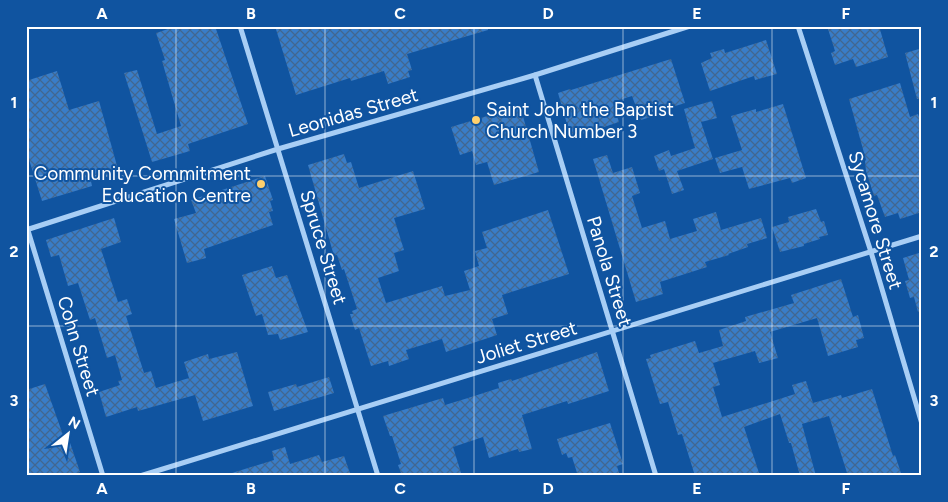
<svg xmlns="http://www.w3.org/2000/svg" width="948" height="502" font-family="Figtree,sans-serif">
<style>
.building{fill:url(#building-cross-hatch)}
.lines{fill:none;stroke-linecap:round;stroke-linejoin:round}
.street{stroke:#a8cef5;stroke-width:5}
.grid{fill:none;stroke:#fff;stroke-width:1;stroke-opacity:0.55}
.poi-dot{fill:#ffd06d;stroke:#1054a0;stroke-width:2}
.labels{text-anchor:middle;stroke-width:4;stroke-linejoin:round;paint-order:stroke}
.poi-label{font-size:19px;fill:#fff;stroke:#1054a0;text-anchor:start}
.street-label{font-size:19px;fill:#fff;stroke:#1054a0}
.neatline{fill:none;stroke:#fff;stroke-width:2}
.grid-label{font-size:16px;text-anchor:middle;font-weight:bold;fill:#fff}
</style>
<defs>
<pattern id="building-cross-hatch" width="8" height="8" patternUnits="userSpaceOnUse" patternTransform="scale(1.25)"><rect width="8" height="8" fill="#397dc8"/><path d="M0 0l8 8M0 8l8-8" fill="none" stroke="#426790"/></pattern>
</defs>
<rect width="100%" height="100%" fill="#1054a0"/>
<g class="building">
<polygon points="177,26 215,26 248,124 188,144 190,151 152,162 124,73 137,70 157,134 181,126 162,61 165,60 156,33"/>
<polygon points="275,26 488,26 488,30 407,54 412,70 408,71 410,77 388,84 384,71 351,81 350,78 296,95"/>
<polygon points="827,26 879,26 888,57 856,67 853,59 835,65 831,53 835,51"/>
<polygon points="766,40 777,74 755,80 754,76 710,91 701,63 712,58 710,53 724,49 725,53"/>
<polygon points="919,49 922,59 922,99 917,99 905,53"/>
<polygon points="671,59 685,103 653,113 654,116 641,120 632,96 613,102 619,122 571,138 558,93 570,89 571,90"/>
<polygon points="57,71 69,110 99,101 119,173 91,181 92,186 42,201 26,150 26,81"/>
<polygon points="900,83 910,117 918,114 922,126 922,212 900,219 898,213 885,217 877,195 874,196 866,171 865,161 866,160 849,99"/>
<polygon points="712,101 717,118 701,122 713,159 677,171 684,190 672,194 664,169 659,171 654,156 669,150 671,156 695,148 684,109"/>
<polygon points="783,104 806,178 792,183 790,178 749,189 742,167 720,173 715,158 742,150 731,116 756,109 756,112"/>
<polygon points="520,106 539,172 494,185 487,162 476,165 472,151 460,155 451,127"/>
<polygon points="344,154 347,163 351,162 359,188 413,171 425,209 394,218 404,250 394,253 399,271 378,278 386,303 442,286 445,296 470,290 464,271 479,266 475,251 487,248 482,232 548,210 569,274 502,295 508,314 492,319 497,335 446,352 442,339 406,350 409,359 389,366 388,361 371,366 359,328 355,330 350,314 353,314 352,311 357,309 344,269 342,270 337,255 334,256 308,165"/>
<polygon points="607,155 613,173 632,167 640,193 632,196 642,228 665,221 670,239 697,231 693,219 716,212 721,230 761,218 767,238 747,244 748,247 728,254 729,255 705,262 707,267 660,282 663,294 636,302 593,159"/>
<polygon points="265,176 273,200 270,201 273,211 269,212 273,225 204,249 206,258 187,263 174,219 196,213 191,200"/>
<polygon points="816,209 821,222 824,221 828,235 819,237 820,239 804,244 804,246 780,252 772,227 789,222 788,217"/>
<polygon points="114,218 121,242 101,249 118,302 127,299 132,314 126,316 144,373 151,371 156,388 189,378 184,362 208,354 209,359 237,352 253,406 203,421 195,395 138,411 137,407 106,417 99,392 120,385 118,381 122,380 115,355 107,358 95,318 90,320 78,283 68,286 59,255 51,257 46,240"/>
<polygon points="922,252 922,311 918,312 914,297 910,298 905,281 909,280 903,258"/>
<polygon points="272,266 276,278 287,275 308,332 280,340 278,334 268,335 262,314 256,316 242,275"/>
<polygon points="841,279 853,317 858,315 864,338 856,340 858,347 828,356 817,318 770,332 778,358 759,363 755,351 713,363 720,385 713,387 722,417 795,394 792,385 806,381 813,403 841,395 842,398 872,389 893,456 895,455 902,476 848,476 829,416 802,424 816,476 800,476 791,443 789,443 780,414 744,427 760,476 695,476 682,434 678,435 668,402 660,404 646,359 651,358 650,355 695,341 699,353 723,346 719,330 746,321 745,317 794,303 791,295"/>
<polygon points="597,352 609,391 568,404 567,401 522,415 532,449 519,452 518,449 489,458 483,437 453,447 462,476 402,476 398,465 401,464 392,436 390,436 383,416 443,398 445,405 468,398 499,388 498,383 511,379 512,381"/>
<polygon points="329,377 334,393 274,411 268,392 296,384 297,387"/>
<polygon points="45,384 63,435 67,434 80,472 68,476 26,476 26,390"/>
<polygon points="610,423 623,464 617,466 620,476 578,476 572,457 568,458 566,453 562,455 557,439"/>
<polygon points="285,447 290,464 319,455 322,462 344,456 351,476 233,476 232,473 274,460 272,451"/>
</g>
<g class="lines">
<g class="street">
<polyline points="240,26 378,476"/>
<polyline points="798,26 871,252 922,424"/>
<polyline points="535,75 656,476"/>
<polyline points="26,224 103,476"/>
<polyline points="26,230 278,149 535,75 690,26"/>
<polyline points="140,476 922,236"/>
</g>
</g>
<path class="grid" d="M 176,26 L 176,476M 325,26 L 325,476M 474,26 L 474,476M 623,26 L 623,476M 772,26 L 772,476M 26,176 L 922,176M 26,326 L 922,326"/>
<g class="poi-dot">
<circle cx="476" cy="120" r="5"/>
<circle cx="261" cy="184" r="5"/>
</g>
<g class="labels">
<g class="poi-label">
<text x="486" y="116">Saint John the Baptist<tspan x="486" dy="22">Church Number 3</tspan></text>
<text x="251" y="180" text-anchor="end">Community Commitment<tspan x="251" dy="22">Education Centre</tspan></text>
</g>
<g class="street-label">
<text transform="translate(353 112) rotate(-16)" y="7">Leonidas Street</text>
<text transform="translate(876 220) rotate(73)" y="7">Sycamore Street</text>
<text transform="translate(324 247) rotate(73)" y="7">Spruce Street</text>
<text transform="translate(610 271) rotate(73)" y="7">Panola Street</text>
<text transform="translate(526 342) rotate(-17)" y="7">Joliet Street</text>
<text transform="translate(79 346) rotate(73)" y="7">Cohn Street</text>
</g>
</g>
<rect width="948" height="502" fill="none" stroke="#1054a0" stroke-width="55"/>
<g transform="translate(68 434) rotate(30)" stroke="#1054a0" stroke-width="4" paint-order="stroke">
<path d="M0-4L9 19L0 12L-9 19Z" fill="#ffffff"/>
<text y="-8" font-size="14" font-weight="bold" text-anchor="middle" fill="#ffffff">N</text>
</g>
<rect x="28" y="28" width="892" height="446" class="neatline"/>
<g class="grid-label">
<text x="102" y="19">A</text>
<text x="251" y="19">B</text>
<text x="400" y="19">C</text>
<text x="548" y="19">D</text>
<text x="697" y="19">E</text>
<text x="846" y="19">F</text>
<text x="14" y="108">1</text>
<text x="934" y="108">1</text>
<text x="14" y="257">2</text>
<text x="934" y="257">2</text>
<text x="14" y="406">3</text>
<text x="934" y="406">3</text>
<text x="102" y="494">A</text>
<text x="251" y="494">B</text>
<text x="400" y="494">C</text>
<text x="548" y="494">D</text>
<text x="697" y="494">E</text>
<text x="846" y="494">F</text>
</g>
</svg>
